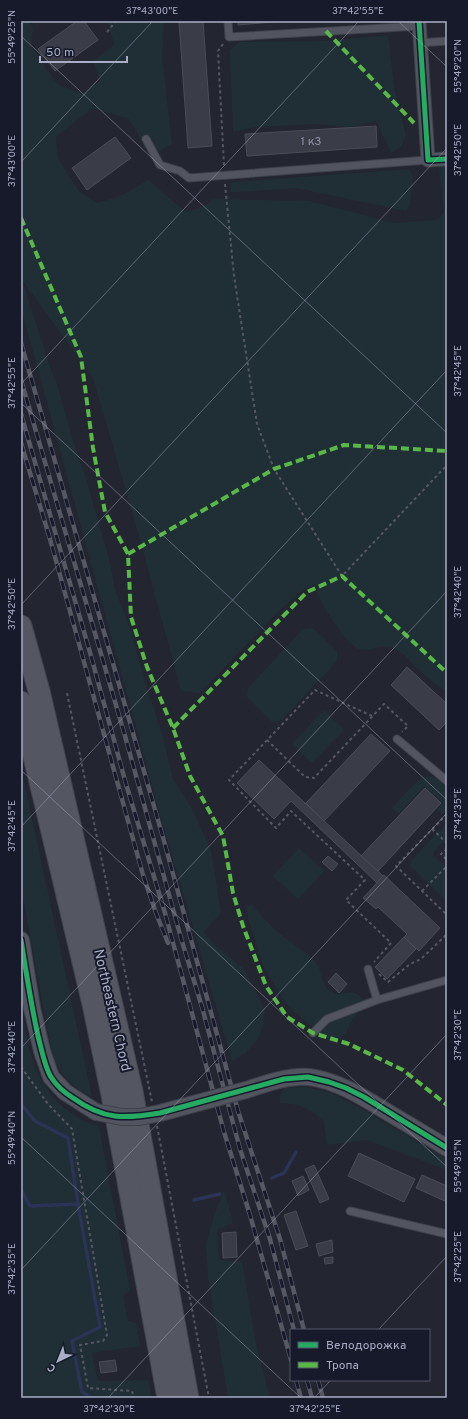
<svg xmlns="http://www.w3.org/2000/svg" width="468" height="1419" font-family="Overpass,sans-serif">
<style>
.green{fill:#202e36}
.lines{fill:none;stroke-linecap:round;stroke-linejoin:round}
.stream{stroke:#2b3456;stroke-width:3.5}
.building{fill:#3a3d47;stroke:#4a4d58}
.service-casing{stroke:#3f414a;stroke-width:9}
.minor-casing{stroke:#3f414a;stroke-width:15}
.tertiary-casing{stroke:#3f414a;stroke-width:18}
.primary-casing{stroke:#40424e;stroke-width:23}
.path{stroke:#555863;stroke-width:2;stroke-dasharray:3 3;stroke-linecap:butt}
.service{stroke:#525460;stroke-width:7}
.minor{stroke:#525460;stroke-width:13}
.tertiary{stroke:#525460;stroke-width:16}
.primary{stroke:#545761;stroke-width:21}
.rail-casing{stroke:#565863;stroke-width:4.5}
.rail{stroke:#161a2b;stroke-width:3;stroke-dasharray:9;stroke-linecap:butt}
.tertiary-bridge-casing{stroke:#3f414a;stroke-width:18;stroke-linecap:butt}
.tertiary-bridge{stroke:#525460;stroke-width:16}
.quiet{stroke:#58b947;stroke-width:4;stroke-dasharray:8 4;stroke-linecap:butt}
.cycleway-casing{stroke:#161a2b;stroke-width:8}
.cycleway{stroke:#26ab63;stroke-width:5}
.ticks{fill:none;stroke:#aaaec5;stroke-width:1;stroke-opacity:0.45}
.labels{text-anchor:middle;stroke-width:4;stroke-linejoin:round;paint-order:stroke}
.number-label{font-size:12px;fill:#8e92a6}
.street-label{font-size:14px;fill:#aaaec5;stroke:#161a2b}
.neatline{fill:none;stroke:#aaaec5;stroke-width:1.5}
.ticks-label{font-size:10px;text-anchor:middle;fill:#aaaec5}
</style>
<rect width="100%" height="100%" fill="#232630"/>
<g class="green">
<path d="M 21,21 L 29,21 L 33,28 L 31,46 L 57,84 L 83,94 L 100,80 L 93,61 L 114,45 L 108,21 L 164,21 L 162,58 L 172,144 L 150,156 L 129,119 L 92,108 L 56,137 L 58,159 L 80,193 L 98,203 L 123,195 L 148,180 L 186,212 L 205,206 L 213,199 L 309,201 L 394,223 L 437,220 L 444,213 L 439,167 L 447,166 L 447,692 C 438,685 428,679 420,671 C 412,664 405,654 395,649 C 383,642 371,652 359,649 C 349,647 326,611 321,601 C 318,596 317,589 315,584 L 304,589 L 278,612 L 200,693 L 181,691 L 139,536 L 93,378 L 22,280 L 51,370 L 57,384 L 71,434 L 87,482 L 110,562 L 115,590 L 130,627 L 144,679 L 162,733 L 173,779 L 192,809 L 211,850 L 221,913 L 203,932 L 218,948 L 244,969 L 265,1009 L 263,1028 L 257,1040 L 246,1053 L 232,1061 L 161,818 L 21,308 Z"/>
<polygon points="388,35 394,87 406,135 401,147 391,153 376,121 351,127 316,124 254,127 233,132 230,50 239,42 325,41"/>
<polygon points="408,169 412,174 413,177 410,205 406,211 296,188 238,192 232,192 230,190 231,184 233,182"/>
<polygon points="313,628 337,652 337,661 282,720 272,722 247,697 248,688 303,629"/>
<polygon points="324,710 344,730 312,763 292,744"/>
<path d="M 21,768 L 92,1097 C 69,1085 59,1074 51,1049 L 21,886 Z"/>
<path d="M 431,776 L 436,778 L 447,787 L 447,809 L 442,814 L 437,810 L 443,803 L 425,786 L 398,814 L 392,808 C 402,798 416,777 431,776 Z"/>
<polygon points="447,823 447,838 434,851 433,855 447,868 447,902 410,866 411,861"/>
<polygon points="299,848 324,871 298,899 273,876"/>
<path d="M 252,905 L 275,930 L 312,958 L 319,967 L 322,979 L 327,989 L 337,995 C 352,990 357,991 367,1004 C 361,1009 355,1015 351,1022 C 346,1033 348,1033 337,1040 L 325,1038 L 289,1007 L 282,998 L 263,965 L 259,953 L 248,918 L 246,906 Z"/>
<path d="M 21,1004 C 28,1049 34,1091 77,1117 C 83,1121 92,1124 99,1127 L 130,1290 L 123,1296 L 128,1321 L 136,1323 L 140,1346 L 92,1353 L 98,1381 L 148,1380 L 152,1398 L 21,1398 Z"/>
<polygon points="307,1087 331,1093 349,1102 447,1159 447,1170 367,1140 327,1145 324,1122 315,1113 299,1105 280,1103 280,1094 284,1088"/>
<polygon points="224,1190 233,1223 217,1230 219,1260 242,1262 256,1344 270,1398 228,1398 208,1277 206,1245 214,1216"/>
</g>
<g class="lines">
<g class="stream">
<polyline points="21,1104 35,1121 68,1138 78,1204 100,1327 72,1341 82,1392 91,1398"/>
<polyline points="272,1178 284,1173 296,1152"/>
<polyline points="21,1190 30,1206 78,1204"/>
<polyline points="194,1200 220,1194"/>
</g>
</g>
<g class="building">
<polygon points="77,21 84,21 98,40 55,71 38,49"/>
<polygon points="203,21 212,146 188,148 179,22"/>
<polygon points="238,21 285,21 238,25"/>
<polygon points="376,126 377,147 247,156 245,134"/>
<polygon points="115,137 131,158 87,190 72,168"/>
<polygon points="407,667 447,704 447,722 439,730 391,685"/>
<polygon points="371,734 390,751 324,821 306,803"/>
<polygon points="259,760 383,876 377,883 291,801 274,819 237,783"/>
<polygon points="425,788 441,803 378,871 361,856"/>
<polygon points="328,856 338,864 332,871 322,862"/>
<polygon points="384,875 440,928 419,951 404,937 407,934 378,907 376,909 363,898"/>
<polygon points="404,937 416,949 387,979 375,967"/>
<polygon points="336,973 347,984 339,993 328,982"/>
<polygon points="359,1153 415,1179 404,1202 348,1176"/>
<polygon points="314,1165 329,1199 320,1203 305,1169"/>
<polygon points="422,1175 447,1186 447,1202 416,1188"/>
<polygon points="303,1176 309,1190 298,1196 292,1181"/>
<polygon points="296,1211 308,1246 296,1250 284,1215"/>
<polygon points="236,1232 237,1257 223,1258 222,1233"/>
<polygon points="332,1240 333,1252 319,1256 316,1244"/>
<polygon points="333,1257 333,1263 325,1264 324,1258"/>
<polygon points="115,1360 117,1371 101,1373 99,1362"/>
</g>
<g class="lines">
<defs>
<g id="service">
<polyline points="228,21 229,37 419,26"/>
<polyline points="420,43 447,41"/>
<polyline points="146,139 160,165 180,171 189,178 428,160"/>
<polyline points="397,739 447,781"/>
<polyline points="368,969 377,1000 447,980"/>
<polyline points="313,1033 327,1019 377,1000"/>
<polyline points="350,1211 447,1234"/>
</g>
<polyline id="minor" points="419,21 428,160 447,159"/>
<g id="tertiary">
<polyline points="21,940 32,1008 42,1051 51,1077 65,1092 96,1112"/>
<path d="M 246,1090 C 265,1084 289,1075 309,1077 C 339,1081 364,1098 389,1113 C 409,1125 428,1136 447,1148"/>
</g>
<g id="primary">
<polyline points="21,626 39,691 132,1091 188,1398"/>
<polyline points="21,702 93,1004 112,1095 168,1398"/>
</g>
</defs>
<use href="#service" class="service-casing"/>
<use href="#minor" class="minor-casing"/>
<use href="#tertiary" class="tertiary-casing"/>
<use href="#primary" class="primary-casing"/>
<g class="path">
<polyline points="107,32 116,21"/>
<polyline points="223,44 218,51 224,166"/>
<polyline points="225,184 234,276 257,424 274,469 342,576 447,465"/>
<polyline points="67,693 152,1102"/>
<polyline points="372,716 315,690 229,780 276,828 291,811 365,880 346,900 391,943 374,962"/>
<polyline points="267,740 305,777 314,778 384,704 408,726 402,732"/>
<polyline points="447,814 396,866 447,915"/>
<polyline points="432,829 447,843"/>
<polyline points="447,849 441,854 447,860"/>
<polyline points="422,891 447,866"/>
<polyline points="379,974 388,982 410,964 421,959 447,934"/>
<polyline points="21,1067 48,1104 72,1129 107,1335 103,1341 80,1345 88,1388 132,1391 134,1398"/>
<polyline points="157,1126 209,1398"/>
</g>
<use href="#service" class="service"/>
<use href="#minor" class="minor"/>
<use href="#tertiary" class="tertiary"/>
<use href="#primary" class="primary"/>
<defs>
<g id="rail">
<polyline points="21,343 164,841 238,1111 280,1239 304,1330"/>
<polyline points="21,380 125,736 181,938 202,1007 240,1149 270,1239 294,1330"/>
<polyline points="21,414 91,656 126,784 165,913 224,1132 250,1215 291,1360"/>
<polyline points="21,443 50,539 143,875 156,913 168,943"/>
<polyline points="296,1380 301,1398"/>
<polyline points="307,1380 312,1398"/>
<polyline points="318,1380 323,1398"/>
</g>
</defs>
<use href="#rail" class="rail-casing"/>
<use href="#rail" class="rail"/>
<defs>
<polyline id="tertiary-bridge" points="96,1112 122,1117 140,1117 160,1113 246,1090"/>
</defs>
<use href="#tertiary-bridge" class="tertiary-bridge-casing"/>
<use href="#tertiary-bridge" class="tertiary-bridge"/>
<g class="quiet">
<polyline points="326,31 414,123"/>
<polyline points="21,218 81,357 93,448 105,512 128,554 131,617 147,667 173,728 190,776 223,836 233,893 243,926 266,986 287,1017 313,1033 349,1044 403,1070 447,1105"/>
<polyline points="128,554 274,469 344,445 447,451"/>
<polyline points="173,728 307,592 342,576 447,673"/>
</g>
<defs>
<g id="cycleway">
<polyline points="419,21 428,160 447,159"/>
<path d="M 21,940 C 26,972 31,1004 38,1036 C 41,1047 45,1068 51,1077 C 56,1085 65,1093 73,1098 C 104,1120 124,1119 160,1113 L 284,1079 L 308,1077 L 329,1082 L 346,1088 L 364,1097 L 447,1148"/>
</g>
</defs>
<use href="#cycleway" class="cycleway-casing"/>
<use href="#cycleway" class="cycleway"/>
</g>
<path class="ticks" d="M 398,21 L 447,67M 21,36 L 447,433M 21,162 L 153,21M 21,384 L 359,21M 21,403 L 447,800M 21,605 L 447,148M 21,770 L 447,1167M 21,827 L 447,370M 21,1048 L 447,591M 21,1137 L 301,1398M 21,1270 L 447,813M 378,1330 L 447,1256M 108,1398 L 447,1034M 314,1398 L 331,1380"/>
<g class="labels">
<g class="number-label">
<text x="311" y="145">1 к3</text>
</g>
<g class="street-label">
<text transform="translate(113 1010) rotate(77)" y="5">Northeastern Chord</text>
</g>
</g>
<rect width="468" height="1419" fill="none" stroke="#161a2b" stroke-width="44"/>
<rect x="290" y="1329" width="140" height="52" fill="#161a2b" stroke="#515569"/>
<rect x="298" y="1342" width="20" height="6" fill="#26ab63" stroke="#515569"/>
<text x="326" y="1349" font-size="12" fill="#aaaec5">Велодорожка</text>
<rect x="298" y="1362" width="20" height="6" fill="#58b947" stroke="#515569"/>
<text x="326" y="1369" font-size="12" fill="#aaaec5">Тропа</text>
<g transform="translate(58 1361) rotate(223)" stroke="#161a2b" stroke-width="3" paint-order="stroke">
<path d="M0-3L7 15L0 10L-7 15Z" fill="#aaaec5"/>
<text y="-6" font-size="11" font-weight="bold" text-anchor="middle" fill="#aaaec5">С</text>
</g>
<path d="M40 56v6h87v-6" fill="none" stroke="#aaaec5" stroke-width="2"/>
<text x="46" y="56" font-size="12" fill="#aaaec5" stroke="#161a2b" stroke-width="3" paint-order="stroke">50 m</text>
<rect x="22" y="22" width="424" height="1375" class="neatline"/>
<g class="ticks-label">
<text x="152" y="14">37°43'00"E</text>
<text x="358" y="14">37°42'55"E</text>
<text transform="translate(11 37) rotate(-90)" y="4">55°49'25"N</text>
<text transform="translate(457 66) rotate(-90)" y="4">55°49'20"N</text>
<text transform="translate(457 150) rotate(-90)" y="4">37°42'50"E</text>
<text transform="translate(11 161) rotate(-90)" y="4">37°43'00"E</text>
<text transform="translate(457 371) rotate(-90)" y="4">37°42'45"E</text>
<text transform="translate(11 383) rotate(-90)" y="4">37°42'55"E</text>
<text transform="translate(457 592) rotate(-90)" y="4">37°42'40"E</text>
<text transform="translate(11 604) rotate(-90)" y="4">37°42'50"E</text>
<text transform="translate(457 814) rotate(-90)" y="4">37°42'35"E</text>
<text transform="translate(11 826) rotate(-90)" y="4">37°42'45"E</text>
<text transform="translate(457 1035) rotate(-90)" y="4">37°42'30"E</text>
<text transform="translate(11 1047) rotate(-90)" y="4">37°42'40"E</text>
<text transform="translate(11 1138) rotate(-90)" y="4">55°49'40"N</text>
<text transform="translate(457 1166) rotate(-90)" y="4">55°49'35"N</text>
<text transform="translate(457 1257) rotate(-90)" y="4">37°42'25"E</text>
<text transform="translate(11 1269) rotate(-90)" y="4">37°42'35"E</text>
<text x="109" y="1412">37°42'30"E</text>
<text x="315" y="1412">37°42'25"E</text>
</g>
</svg>
